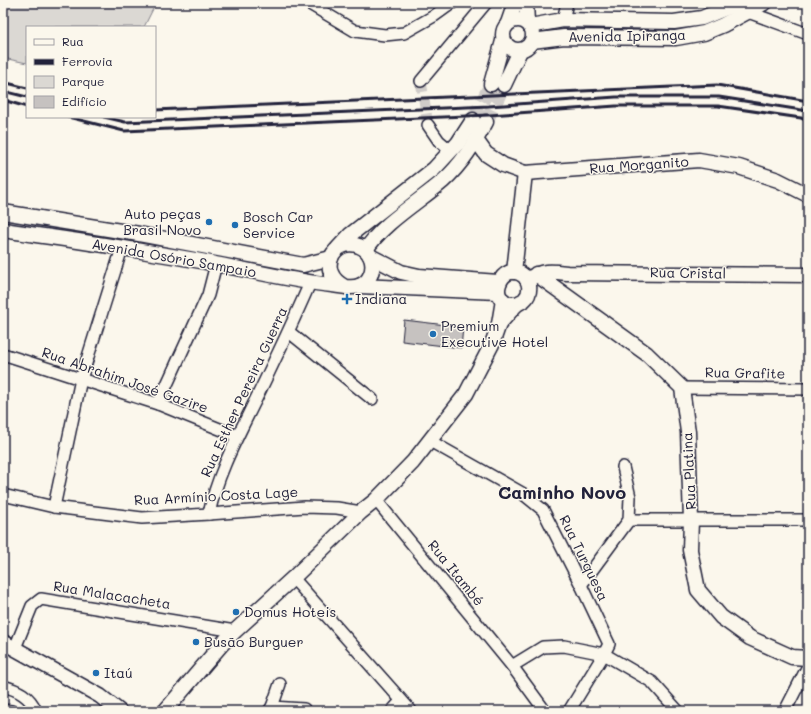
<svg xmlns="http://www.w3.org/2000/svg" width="811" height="714" font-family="Mali,sans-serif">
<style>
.green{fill:#dbd8d3;stroke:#7e7d87}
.building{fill:#c6c2c0;stroke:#22223b}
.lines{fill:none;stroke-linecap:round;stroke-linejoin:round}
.minor-tunnel{stroke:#d0ccc9;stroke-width:11;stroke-dasharray:11 5.5;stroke-linecap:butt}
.tertiary-tunnel{stroke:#d0ccc9;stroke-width:14;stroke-dasharray:14 7;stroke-linecap:butt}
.minor-casing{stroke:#22223b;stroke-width:14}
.tertiary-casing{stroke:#22223b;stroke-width:17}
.minor{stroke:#fbf7ec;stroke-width:11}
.tertiary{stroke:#fbf7ec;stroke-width:14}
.rail{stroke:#22223b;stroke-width:3}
.poi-dot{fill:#1f6fb2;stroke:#fbf7ec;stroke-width:1.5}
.labels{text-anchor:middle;stroke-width:3;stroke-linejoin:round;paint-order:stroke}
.street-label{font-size:14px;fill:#22223b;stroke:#fbf7ec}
.poi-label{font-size:14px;fill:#22223b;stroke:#fbf7ec;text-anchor:start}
.district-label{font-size:18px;font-weight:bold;fill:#22223b;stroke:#fbf7ec}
</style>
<rect width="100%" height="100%" fill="#fbf7ec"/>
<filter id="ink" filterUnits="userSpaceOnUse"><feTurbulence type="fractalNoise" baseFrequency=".025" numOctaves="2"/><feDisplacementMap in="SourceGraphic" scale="8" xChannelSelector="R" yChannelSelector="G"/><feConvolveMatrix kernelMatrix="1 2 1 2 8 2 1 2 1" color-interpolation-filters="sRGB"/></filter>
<g filter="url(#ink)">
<polygon class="green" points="3,3 156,3 144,27 27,27 27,63 3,58"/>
<polygon class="building" points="404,320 463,327 461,348 402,341"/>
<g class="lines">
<polyline class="minor-tunnel" points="421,81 428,125"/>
<g class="tertiary-tunnel">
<polyline points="473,120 491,84"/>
<polyline points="486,122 504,85"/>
</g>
<defs>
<g id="minor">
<polyline points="308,3 355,31 385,35 404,33 434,16 452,3"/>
<polyline points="748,12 808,34"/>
<polyline points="563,20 567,3"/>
<polyline points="421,81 486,3"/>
<polyline points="428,125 439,141 451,151"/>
<polyline points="289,332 372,399"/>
<polyline points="3,354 158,404 237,436"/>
<polyline points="682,388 808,389"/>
<polyline points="158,404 208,295 216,264"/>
<polyline points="430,441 522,493 543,510 581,585 609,644 604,654 569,711"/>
<polyline points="3,495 54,507 142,518 209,514 305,507 337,508 361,512"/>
<polyline points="376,500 512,666 545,711"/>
<polyline points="54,507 81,379 122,248"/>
<path d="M 209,514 C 217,474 238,436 256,399 C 275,360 293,322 310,283"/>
<polyline points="629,520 808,520"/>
<polyline points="293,578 411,711"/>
<polyline points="581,585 629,520 630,497 623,467"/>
<polyline points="15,648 32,606 41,599 235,631"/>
<polyline points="512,666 543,647 564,646 604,654 652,682 678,711"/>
<path d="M 3,686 C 18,690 30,696 36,711"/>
<polyline points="272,707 280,684"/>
<polyline points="3,710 11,711"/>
<polyline points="269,711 272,707 304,709"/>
<polyline points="392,711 401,701"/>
<polyline points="785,711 808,666"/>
</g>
<g id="tertiary">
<polyline points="526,3 527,22"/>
<circle cx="518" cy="35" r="15"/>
<polyline points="508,23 515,3"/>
<polyline points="530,26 563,20 674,22 702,18 738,3"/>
<polyline points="532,41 564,37 676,38 704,33 723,25 764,3"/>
<polyline points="491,84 503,41"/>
<polyline points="504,85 520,51"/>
<polyline points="476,140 486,154 503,165 525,173 699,160 739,167 778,180 808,195"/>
<polyline points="3,212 139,234 303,265 331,258"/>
<path d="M 3,230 C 49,237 95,243 141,251 C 166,255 191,259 216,264 C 254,271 293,281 332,285 C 340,286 351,289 359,286 C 370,282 375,269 371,258 C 369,253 365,248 359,246 C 334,236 315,272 345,287"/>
<polyline points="338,248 350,235 434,169 458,143 473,120"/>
<path d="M 366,250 C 381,224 420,201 443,181 C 462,164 474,144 486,122"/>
<polyline points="370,256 401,272 419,276 498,282"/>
<polyline points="514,272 525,173"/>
<polyline points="536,274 647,354 682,388 688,432 691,520 690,550 698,590 721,617 750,638 792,657 808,658"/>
<path d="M 527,280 C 542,270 550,271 567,273 L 808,275"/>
<polyline points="359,286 498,292"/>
<path d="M 499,324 C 505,318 510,311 516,305 C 518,303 521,302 524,300 C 531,294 531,282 524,276 C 502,257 482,306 517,304"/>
<polyline points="3,642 100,696 119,711"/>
<polyline points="165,711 222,644 235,631 293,578 361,512 376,500 413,462 466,394 492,344 499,324 503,300"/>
</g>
</defs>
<use href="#minor" class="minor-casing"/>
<use href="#tertiary" class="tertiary-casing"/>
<use href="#minor" class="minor"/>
<use href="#tertiary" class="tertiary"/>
<g class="rail">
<polyline points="3,82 27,88"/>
<polyline points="3,91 27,97"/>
<polyline points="3,100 27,107"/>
<polyline points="155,110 717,85 808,101"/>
<polyline points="68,117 124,131 489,115 616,106 718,106 801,118 808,121"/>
<polyline points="104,117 125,122 489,106 616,97 719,97 808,111"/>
</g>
</g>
</g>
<g class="poi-dot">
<circle cx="209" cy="222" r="4"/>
<circle cx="235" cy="225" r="4"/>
<path d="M345 293h4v4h4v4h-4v4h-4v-4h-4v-4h4z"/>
<circle cx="433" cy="334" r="4"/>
<circle cx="236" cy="612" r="4"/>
<circle cx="196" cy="642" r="4"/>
<circle cx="96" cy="673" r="4"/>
</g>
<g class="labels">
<g class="street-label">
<text transform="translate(627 36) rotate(-1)" y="5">Avenida Ipiranga</text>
<text transform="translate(639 165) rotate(-4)" y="5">Rua Morganito</text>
<text transform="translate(174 258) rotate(10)" y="5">Avenida Osório Sampaio</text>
<text transform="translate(688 273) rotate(1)" y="5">Rua Cristal</text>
<text transform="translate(745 373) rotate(1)" y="5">Rua Grafite</text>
<text transform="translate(125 380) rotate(19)" y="5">Rua Abrahim José Gazire</text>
<text transform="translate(244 392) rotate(-65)" y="5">Rua Esther Pereira Guerra</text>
<text transform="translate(689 471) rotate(-93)" y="5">Rua Platina</text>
<text transform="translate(216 496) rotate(-3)" y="5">Rua Armínio Costa Lage</text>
<text transform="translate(584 558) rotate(64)" y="5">Rua Turquesa</text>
<text transform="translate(456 573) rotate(51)" y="5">Rua Itambé</text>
<text transform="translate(112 595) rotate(9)" y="5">Rua Malacacheta</text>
</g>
<g class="poi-label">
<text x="201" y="219" text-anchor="end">Auto peças<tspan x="201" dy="16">Brasil Novo</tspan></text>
<text x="243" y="222">Bosch Car<tspan x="243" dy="16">Service</tspan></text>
<text x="355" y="304">Indiana</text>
<text x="441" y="331">Premium<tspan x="441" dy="16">Executive Hotel</tspan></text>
<text x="244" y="617">Domus Hoteis</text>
<text x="204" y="647">Busão Burguer</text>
<text x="104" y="678">Itaú</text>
</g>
<g class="district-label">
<text x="562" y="499">Caminho Novo</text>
</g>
</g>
<rect width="811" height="714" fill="none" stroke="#fbf7ec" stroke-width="16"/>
<rect x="8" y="8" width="795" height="698" fill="none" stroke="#22223b" stroke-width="1.5" filter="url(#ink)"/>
<rect x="26" y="26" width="130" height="92" fill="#fbf7ec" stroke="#a4a2a5"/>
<rect x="34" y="39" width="20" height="6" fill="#fbf7ec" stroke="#a4a2a5"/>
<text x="62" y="46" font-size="12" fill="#22223b">Rua</text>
<rect x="34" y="59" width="20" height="6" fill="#22223b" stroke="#a4a2a5"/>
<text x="62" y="66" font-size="12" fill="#22223b">Ferrovia</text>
<rect x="34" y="76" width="20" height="12" fill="#dbd8d3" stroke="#a4a2a5"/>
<text x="62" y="86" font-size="12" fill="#22223b">Parque</text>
<rect x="34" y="96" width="20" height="12" fill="#c6c2c0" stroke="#a4a2a5"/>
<text x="62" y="106" font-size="12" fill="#22223b">Edifício</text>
</svg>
